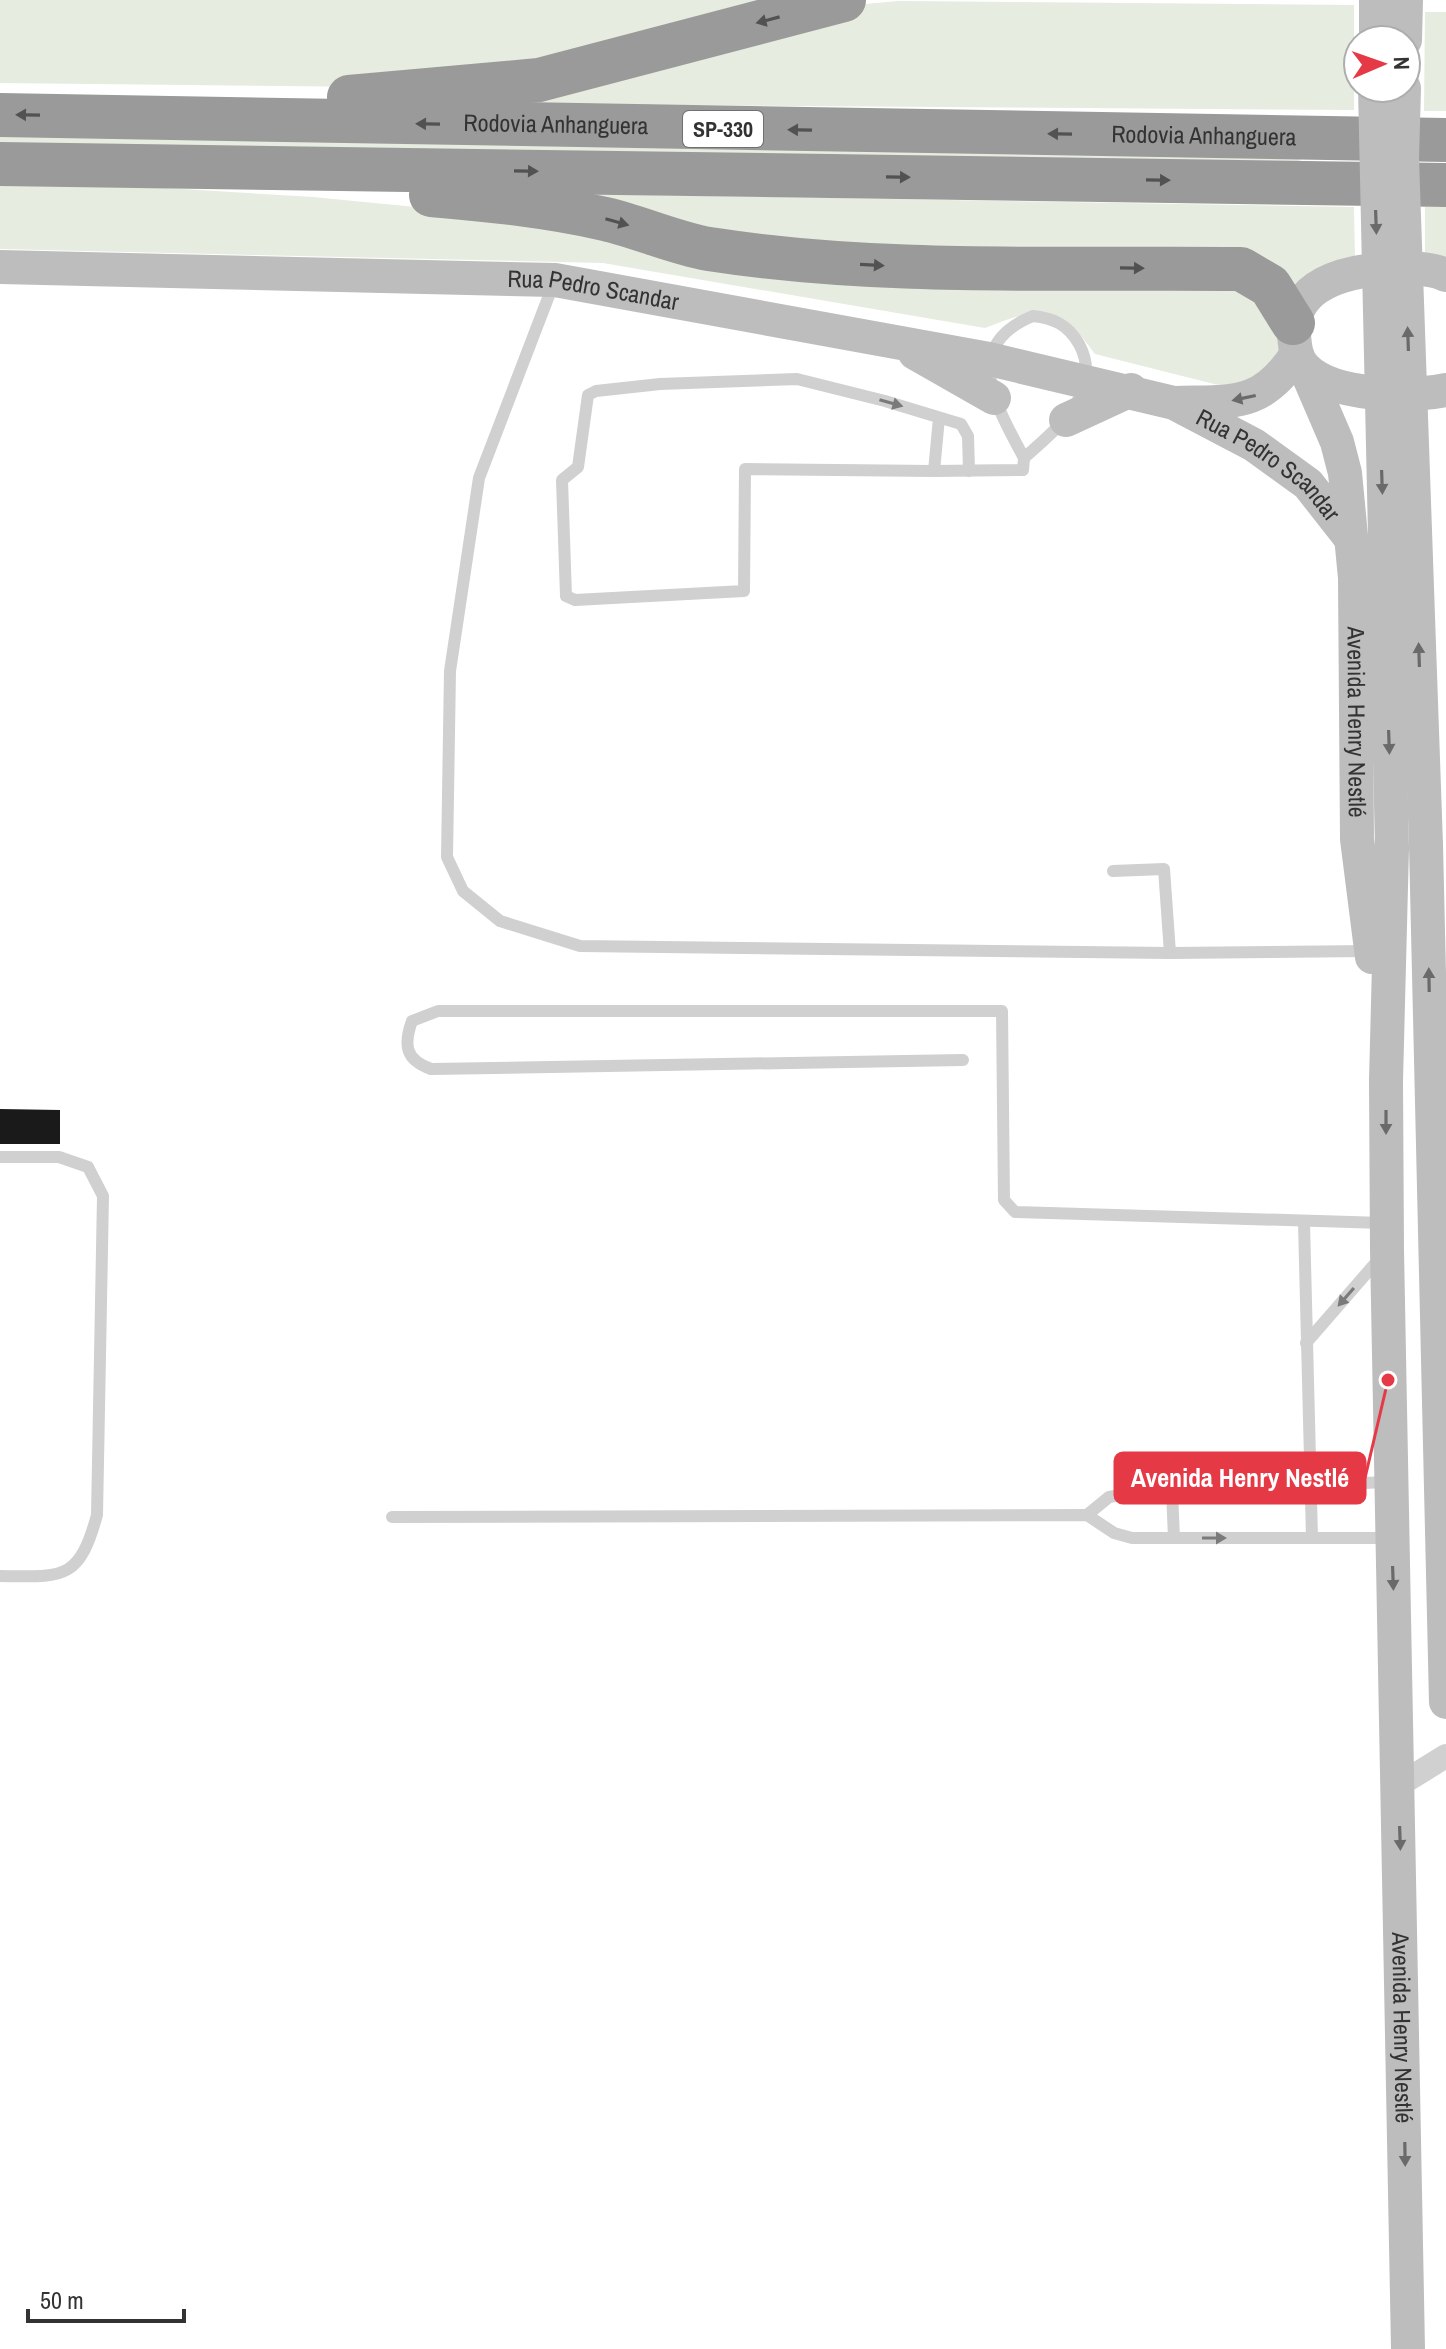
<svg xmlns="http://www.w3.org/2000/svg" width="1446" height="2349" font-family="'Archivo Narrow',sans-serif">
<style>
.green{fill:#e6ecdf}
.building{fill:#1a1a1a}
.lines{fill:none;stroke-linecap:round;stroke-linejoin:round}
.lane{stroke:#d0d0d0;stroke-width:12}
.street{stroke:#d0d0d0;stroke-width:24}
.secondary{stroke:#bdbdbd;stroke-width:34}
.highway{stroke:#9a9a9a;stroke-width:44}
.secondary-bridge{stroke:#bdbdbd;stroke-width:34}
.oneway{fill:#525252}
.oneway2{fill:#6a6a6a}
.oneway3{fill:#7a7a7a}
.labels{text-anchor:middle;stroke-width:8;stroke-linejoin:round;paint-order:stroke}
.shield{fill:#fff;stroke:#707070;stroke-width:2}
.shield-label{font-size:22px;font-weight:bold;fill:#333}
.street-label{font-size:24px;fill:#333;stroke:#fff}
.leader{fill:none;stroke:#e63946;stroke-width:3}
.callout-dot{fill:#e63946;stroke:#fff;stroke-width:3}
.callout{fill:#e63946;stroke:#e63946;stroke-width:3}
.callout-label{font-size:26px;text-anchor:middle;font-weight:bold;fill:#fff}
</style>
<rect width="100%" height="100%" fill="#fff"/>
<g class="green">
<polygon points="0,0 786,0 640,48 382,87 0,83"/>
<polygon points="898,1 1354,5 1354,110 509,104 855,5"/>
<polygon points="1425,12 1446,12 1446,111 1424,111"/>
<polygon points="0,133 1300,151 1299,168 0,150"/>
<path d="M 0,185 L 133,186 L 313,197 L 1253,289 L 1281,324 L 1280,366 L 1240,386 L 1214,384 L 1095,354 C 1059,303 1040,306 985,328 L 603,263 L 0,249 Z"/>
<path d="M 537,193 L 1354,207 L 1355,262 C 1327,261 1313,267 1292,286 L 827,250 Z"/>
<polygon points="1425,207 1446,207 1446,267 1425,263"/>
</g>
<polygon class="building" points="0,1109 60,1110 60,1144 0,1144"/>
<g class="lines">
<g class="lane">
<polyline points="553,285 479,478 450,671 447,857 463,891 500,921 580,946 1170,953 1368,951"/>
<path d="M 1033,316 C 1054,318 1068,325 1079,344 C 1105,392 1055,430 1024,458 C 997,407 959,346 1033,316 Z"/>
<polyline points="939,418 934,471 745,469 744,591 575,600 566,596 562,480 578,467 588,395 596,391 660,384 797,379 885,401 961,424 968,436 969,471"/>
<polyline points="934,471 1023,470 1024,458"/>
<polyline points="1113,871 1164,869 1170,953"/>
<path d="M 963,1060 L 431,1069 C 406,1060 403,1046 412,1021 L 438,1011 L 1002,1011 L 1004,1200 L 1015,1212 L 1383,1223"/>
<path d="M 0,1157 L 59,1157 L 88,1167 L 103,1196 L 97,1515 C 79,1581 63,1577 0,1576"/>
<polyline points="1304,1223 1312,1538"/>
<polyline points="1306,1343 1379,1259"/>
<polyline points="1172,1491 1174,1538"/>
<polyline points="1087,1515 1109,1497 1132,1493 1387,1482"/>
<polyline points="392,1517 1087,1515 1114,1533 1132,1538 1389,1538"/>
</g>
<polyline class="street" points="1399,1785 1446,1756"/>
<g class="secondary">
<polyline points="1376,40 1376,0"/>
<polyline points="1405,40 1406,0"/>
<path id="s1" d="M 0,267 L 555,280 L 989,359 L 1174,403 L 1254,445 L 1308,484 L 1352,540"/>
<path d="M 1446,275 C 1429,267 1405,268 1386,269 C 1347,271 1290,284 1294,335 C 1295,347 1296,359 1305,368 C 1333,397 1410,397 1446,390"/>
<polyline points="915,353 994,398"/>
<path id="s2" d="M 1306,370 L 1337,442 L 1345,473 L 1355,578 L 1357,839 L 1372,957"/>
<path d="M 1175,403 C 1233,401 1261,408 1296,355"/>
<polyline points="1066,420 1131,390"/>
<polyline points="1426,845 1446,1702"/>
<path id="s3" d="M 1392,848 L 1386,1081 L 1387,1250 L 1408,2349"/>
</g>
<g class="highway">
<polyline points="349,97 539,80 844,0"/>
<path id="s4" d="M 0,115 L 1446,140"/>
<polyline points="0,164 1446,185"/>
<path d="M 431,195 C 489,200 548,206 605,219 C 640,227 674,243 709,249 C 884,276 1064,267 1241,269 L 1270,286 L 1293,323"/>
</g>
<g class="secondary-bridge">
<polyline points="1375,88 1392,848"/>
<polyline points="1404,88 1402,159 1426,845"/>
</g>
</g>
<defs><path id="oneway-solid" d="M-6-.8H1V-3.2L6.5 0L1 3.2V.8H-6Z" transform="scale(2)"/></defs>
<g class="oneway">
<use href="#oneway-solid" transform="translate(768 20) rotate(165)"/>
<use href="#oneway-solid" transform="translate(28 115) rotate(-179)"/>
<use href="#oneway-solid" transform="translate(428 124) rotate(-179)"/>
<use href="#oneway-solid" transform="translate(800 130) rotate(-179)"/>
<use href="#oneway-solid" transform="translate(1060 134) rotate(-179)"/>
<use href="#oneway-solid" transform="translate(526 171) rotate(1)"/>
<use href="#oneway-solid" transform="translate(898 177) rotate(1)"/>
<use href="#oneway-solid" transform="translate(1158 180) rotate(1)"/>
<use href="#oneway-solid" transform="translate(617 222) rotate(16)"/>
<use href="#oneway-solid" transform="translate(872 265) rotate(3)"/>
<use href="#oneway-solid" transform="translate(1132 268) rotate(1)"/>
</g>
<g class="oneway2">
<use href="#oneway-solid" transform="translate(1376 222) rotate(88)"/>
<use href="#oneway-solid" transform="translate(1408 339) rotate(-92)"/>
<use href="#oneway-solid" transform="translate(1244 398) rotate(168)"/>
<use href="#oneway-solid" transform="translate(1382 482) rotate(88)"/>
<use href="#oneway-solid" transform="translate(1419 655) rotate(-92)"/>
<use href="#oneway-solid" transform="translate(1389 742) rotate(88)"/>
<use href="#oneway-solid" transform="translate(1429 980) rotate(-91)"/>
<use href="#oneway-solid" transform="translate(1386 1122) rotate(90)"/>
<use href="#oneway-solid" transform="translate(1393 1578) rotate(88)"/>
<use href="#oneway-solid" transform="translate(1400 1838) rotate(88)"/>
<use href="#oneway-solid" transform="translate(1405 2154) rotate(89)"/>
</g>
<g class="oneway3">
<use href="#oneway-solid" transform="translate(891 403) rotate(16)"/>
<use href="#oneway-solid" transform="translate(1346 1297) rotate(131)"/>
<use href="#oneway-solid" transform="translate(1214 1538)"/>
</g>
<g class="labels">
<rect class="shield" x="683" y="111" width="80" height="36" rx="6"/>
<g class="shield-label">
<text x="723" y="137">SP-330</text>
</g>
<g class="street-label">
<text dy="8" stroke="none"><textPath href="#s4" startOffset="556">Rodovia Anhanguera</textPath></text>
<text dy="8" stroke="none"><textPath href="#s4" startOffset="1204">Rodovia Anhanguera</textPath></text>
<text dy="8" stroke="none"><textPath href="#s1" startOffset="594">Rua Pedro Scandar</textPath></text>
<text dy="8" stroke="none"><textPath href="#s1" startOffset="1300">Rua Pedro Scandar</textPath></text>
<text dy="8" stroke="none"><textPath href="#s2" startOffset="360">Avenida Henry Nestlé</textPath></text>
<text dy="8" stroke="none"><textPath href="#s3" startOffset="1180">Avenida Henry Nestlé</textPath></text>
</g>
</g>
<path class="leader" d="M1388 1380L1365 1478"/>
<circle class="callout-dot" cx="1388" cy="1380" r="8"/>
<rect class="callout" x="1115" y="1453" width="250" height="50" rx="8"/>
<g class="callout-label">
<text x="1240" y="1487">Avenida Henry Nestlé</text>
</g>
<g transform="translate(1382 64) rotate(88)"><circle r="38" fill="#ffffff" stroke="#adadad" stroke-width="2"/>
<path d="M0-6L14 30L0 20L-14 30Z" fill="#e63946"/>
<text y="-12" font-size="22" font-weight="bold" text-anchor="middle" fill="#333333">N</text>
</g>
<path d="M28 2309v12h156v-12" fill="none" stroke="#333333" stroke-width="4"/>
<text x="40" y="2309" font-size="24" fill="#333333" stroke="#ffffff" stroke-width="6" paint-order="stroke">50 m</text>
</svg>
